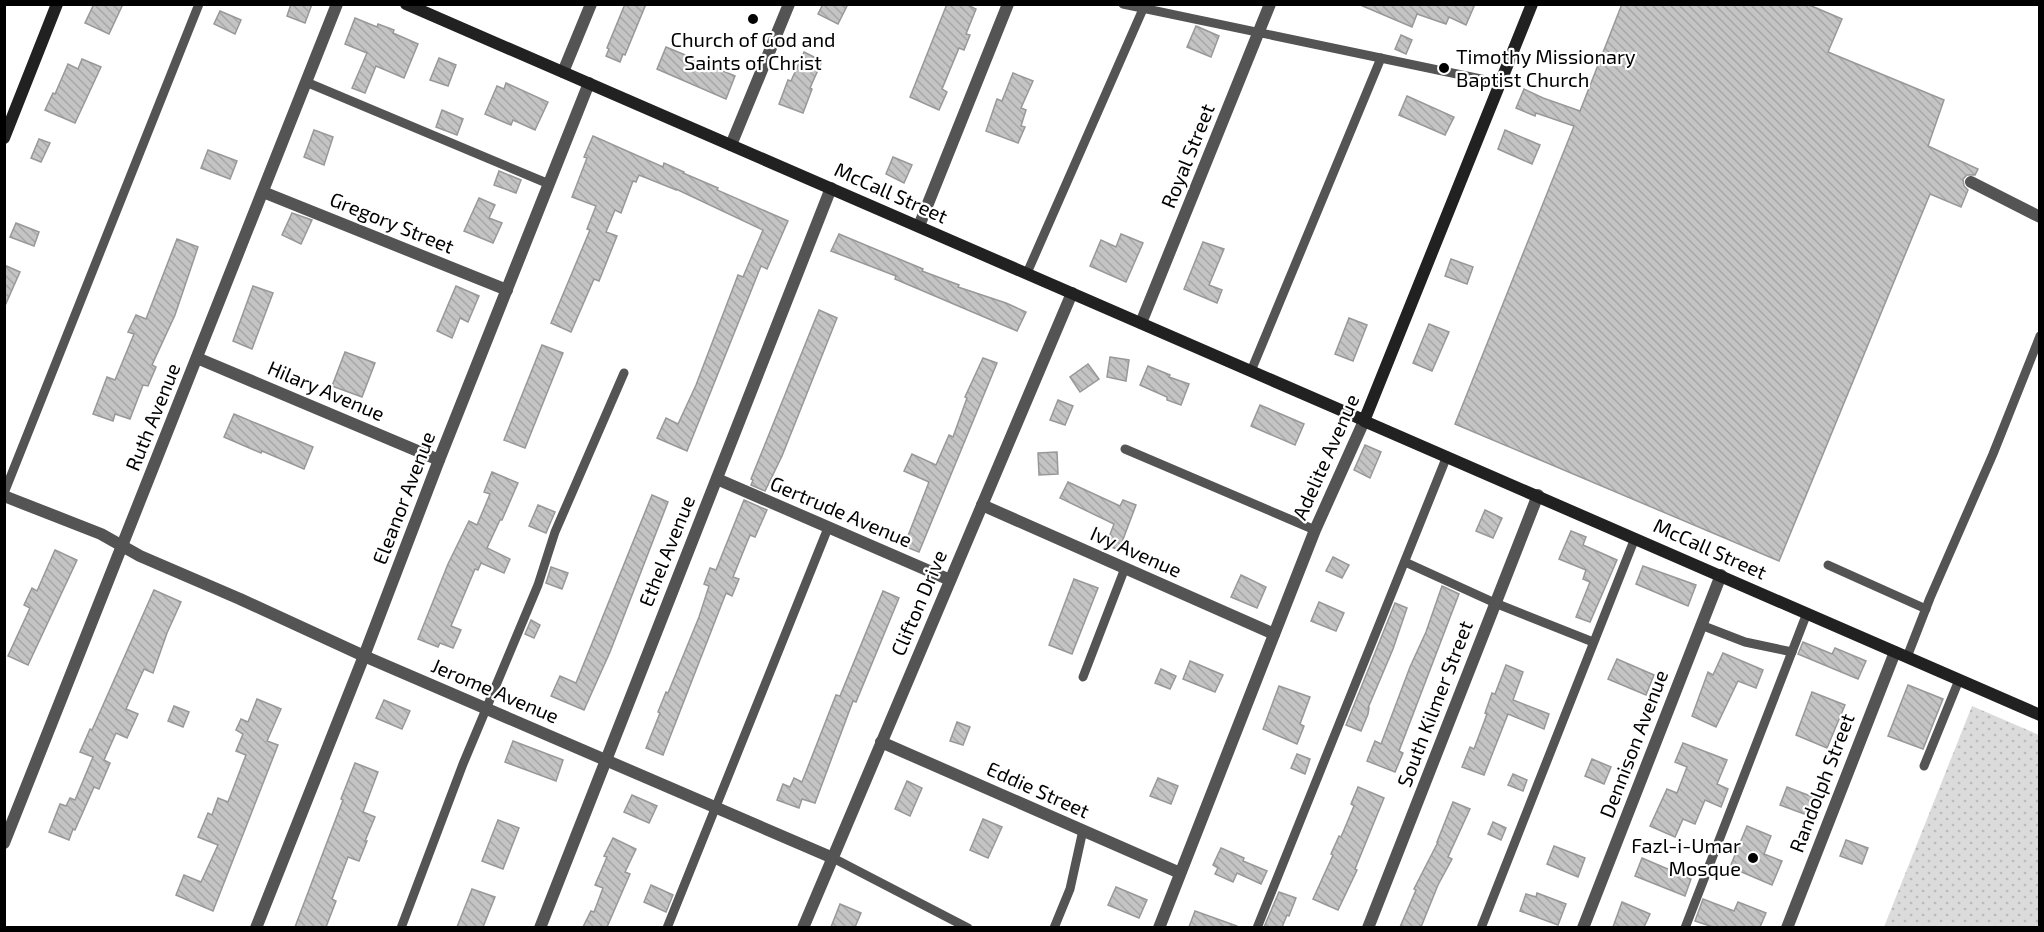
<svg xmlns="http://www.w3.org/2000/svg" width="2044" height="932" font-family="'Exo 2',sans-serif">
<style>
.grass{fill:url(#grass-dots)}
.building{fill:url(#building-back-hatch);stroke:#989898;stroke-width:1.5}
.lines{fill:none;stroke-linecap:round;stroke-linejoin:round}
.lane{stroke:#545454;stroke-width:9}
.street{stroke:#545454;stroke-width:12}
.secondary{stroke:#212121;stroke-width:12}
.poi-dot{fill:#000;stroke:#fff;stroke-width:2}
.labels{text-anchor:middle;stroke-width:4.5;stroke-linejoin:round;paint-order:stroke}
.poi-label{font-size:20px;fill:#000;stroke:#fff}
.street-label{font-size:20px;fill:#000;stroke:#fff}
</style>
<defs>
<pattern id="grass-dots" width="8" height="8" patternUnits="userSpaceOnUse" patternTransform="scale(1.5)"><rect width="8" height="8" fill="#dbdbdb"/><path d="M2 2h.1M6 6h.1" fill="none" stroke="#bababa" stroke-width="1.8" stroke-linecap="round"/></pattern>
<pattern id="building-back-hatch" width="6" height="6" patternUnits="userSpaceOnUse" patternTransform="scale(1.5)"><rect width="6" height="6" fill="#c4c4c4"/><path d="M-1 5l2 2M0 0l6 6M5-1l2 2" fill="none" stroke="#a7a7a7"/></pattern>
</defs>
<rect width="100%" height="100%" fill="#fff"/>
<polygon class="grass" points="1972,706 2039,735 2039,927 1884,927"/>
<g class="building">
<polygon points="94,4 123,4 109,34 85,23"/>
<polygon points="291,4 312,4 305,23 287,16"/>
<polygon points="625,4 646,4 625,55 623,54 620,62 606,56 609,49 607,48"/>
<polygon points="823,4 848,4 838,24 818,14"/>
<polygon points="947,4 966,4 976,9 966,34 970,35 964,50 959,48 942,89 947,92 939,110 910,97"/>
<polygon points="1358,4 1475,4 1466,25 1449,17 1446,24 1417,14 1412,27"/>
<polygon points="1622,4 1807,4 1842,19 1828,52 1944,100 1928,146 1978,169 1975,175 1967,175 1963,179 1964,186 1968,190 1961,207 1930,194 1779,561 1455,424 1574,126 1536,113 1535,116 1516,108 1524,89 1543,98 1580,111"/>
<polygon points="220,11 241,20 235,34 214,24"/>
<polygon points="355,18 377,27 378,24 394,30 393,33 418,44 404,78 376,66 365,93 352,88 367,53 345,44"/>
<polygon points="1196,26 1219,36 1211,57 1187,47"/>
<polygon points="1401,35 1412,40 1406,54 1395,49"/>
<polygon points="666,47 735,76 726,99 657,69"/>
<polygon points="804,52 822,61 810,88 812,89 803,113 779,104 788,80 791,81"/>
<polygon points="439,58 456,65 448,86 430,80"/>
<polygon points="82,59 101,67 75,123 45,110 53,93 55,94 68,64 78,69"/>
<polygon points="1013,73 1033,81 1021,108 1026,110 1021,126 1025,127 1018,143 986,131 997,99 1002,101"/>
<polygon points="506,83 548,102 535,130 513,120 511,125 485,114 497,86 504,89"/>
<polygon points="1407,96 1454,117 1445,135 1399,115"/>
<polygon points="442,110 463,119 457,135 436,127"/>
<polygon points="314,130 333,137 324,165 304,157"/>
<polygon points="1505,130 1540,145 1532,164 1498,149"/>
<polygon points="593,136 663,167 664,163 684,172 683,173 718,188 717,190 788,221 767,269 761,266 687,451 657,438 666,418 678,424 696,385 738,275 743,277 763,230 676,189 676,190 639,175 636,182 633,181 621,213 615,210 606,232 617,236 599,281 594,279 571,332 551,323 590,230 587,229 596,206 572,197 587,158 584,157"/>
<polygon points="39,139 50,143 41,162 31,158"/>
<polygon points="208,150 237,161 230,179 201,168"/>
<polygon points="893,157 912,165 904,183 886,174"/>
<polygon points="499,171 521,180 516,193 494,185"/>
<polygon points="479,198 495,205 489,218 502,223 493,243 464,231"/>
<polygon points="292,213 312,220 301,244 282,235"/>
<polygon points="16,223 39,232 34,246 10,237"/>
<polygon points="839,234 923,269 922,271 959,285 958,287 1006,303 1026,312 1017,331 895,279 896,276 831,251"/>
<polygon points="1121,234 1143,243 1126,282 1090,266 1101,240 1116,247"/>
<polygon points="177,239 198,247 175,315 152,365 156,367 148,386 143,385 130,419 115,414 113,421 93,414 107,377 115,380 134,334 128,332 136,315 146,319"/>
<polygon points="1203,242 1224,249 1209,285 1222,290 1217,303 1184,289"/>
<polygon points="1451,259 1473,267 1467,284 1445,276"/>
<polygon points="4,265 20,272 4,308"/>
<polygon points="253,286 273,293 252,349 233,341"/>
<polygon points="456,286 479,296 468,322 460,318 452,338 437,331"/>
<polygon points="819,310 837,318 782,456 765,491 751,485 753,480 751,479"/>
<polygon points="1349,318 1367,325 1353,361 1335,354"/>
<polygon points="1429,324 1449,332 1432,371 1413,363"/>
<polygon points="542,345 563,353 525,448 504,440"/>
<polygon points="345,352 375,363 362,397 332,386"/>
<polygon points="1110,357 1129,360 1126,381 1107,377"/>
<polygon points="983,358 997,363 919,552 904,546 929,482 904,471 912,454 936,465 949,435 953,437 967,398 965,397"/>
<polygon points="1088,364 1099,379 1080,392 1070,377"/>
<polygon points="1148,366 1170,375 1169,377 1189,384 1181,405 1167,400 1167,397 1140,385"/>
<polygon points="1058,400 1073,406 1065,425 1050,420"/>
<polygon points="1260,405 1304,424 1295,445 1251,426"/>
<polygon points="234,414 313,447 304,469 262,451 261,453 224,437"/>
<polygon points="1365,445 1381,452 1370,478 1354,470"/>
<polygon points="1057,452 1058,474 1039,475 1038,453"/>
<polygon points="492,472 518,483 502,520 500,520 487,548 510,559 504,573 481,563 478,570 475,569 451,626 461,630 453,648 440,643 438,647 418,639 448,564 469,521 477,525 490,494 484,492"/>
<polygon points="1068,482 1120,506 1123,500 1136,505 1119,550 1106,545 1114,524 1060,498"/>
<polygon points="652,495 668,502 610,652 584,710 551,696 560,676 576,683"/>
<polygon points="744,500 767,510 755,537 750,535 733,577 739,579 732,596 726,593 663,755 646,748 660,713 658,712 666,692 668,693 699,617 709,586 704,584 710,568 716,570"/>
<polygon points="538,505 555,512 546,533 529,526"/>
<polygon points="1485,510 1502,518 1493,538 1476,531"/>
<polygon points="1571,531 1586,537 1583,545 1617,560 1590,622 1576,617 1590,582 1583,579 1586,570 1559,559"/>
<polygon points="55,550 77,560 28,665 8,656 30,608 24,605 32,588 37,591"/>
<polygon points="1333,557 1349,565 1342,578 1326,571"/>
<polygon points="1643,566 1696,585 1688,606 1636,584"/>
<polygon points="551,567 568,573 562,589 546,583"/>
<polygon points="1241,575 1266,587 1257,608 1231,597"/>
<polygon points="1074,579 1098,588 1072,654 1049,645"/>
<polygon points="1442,586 1459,594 1399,751 1403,753 1395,772 1367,761 1375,741 1381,744 1410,667 1426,632"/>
<polygon points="154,590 181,602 167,633 153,673 144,669 126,709 138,714 127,738 116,733 104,760 110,763 99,789 94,787 75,830 73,829 69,840 49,832 60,804 66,806 70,798 75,800 93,757 80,752 90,729 92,730"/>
<polygon points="883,591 899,598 856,702 853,701 815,803 802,799 799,808 777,800 783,784 790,787 794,778 802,782 836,695 840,696"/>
<polygon points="1319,602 1344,613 1336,631 1311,621"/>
<polygon points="1395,603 1407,608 1393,649 1368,708 1369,708 1368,714 1361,731 1346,725"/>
<polygon points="531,620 540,625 534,638 525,634"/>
<polygon points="1803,642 1832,654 1835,648 1866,661 1858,679 1798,654"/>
<polygon points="1723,653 1763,670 1756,688 1738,681 1716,727 1692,716 1708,672 1713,675"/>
<polygon points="1617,659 1654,675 1646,695 1608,679"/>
<polygon points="1190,661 1223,675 1215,692 1183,679"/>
<polygon points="1506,665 1523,672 1513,700 1549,714 1544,729 1508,714 1484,775 1462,767 1470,747 1474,749 1487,714 1485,713 1492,693 1495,694"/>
<polygon points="1161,669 1176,676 1170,689 1155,683"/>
<polygon points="1908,685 1943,699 1923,749 1888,736"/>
<polygon points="1279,686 1310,697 1300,724 1304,726 1297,744 1263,729"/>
<polygon points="1812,692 1845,705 1827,748 1796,735"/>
<polygon points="257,699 281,709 267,741 278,745 213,911 176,895 184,875 201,882 218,845 198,837 208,813 212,815 218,798 228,802 246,755 236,751 243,734 236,730 241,719 248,722"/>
<polygon points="384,700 410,711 402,729 376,718"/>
<polygon points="174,706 189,712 183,727 168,721"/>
<polygon points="957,722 970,727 963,745 950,741"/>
<polygon points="513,741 563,760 556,781 505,762"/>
<polygon points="1683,743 1727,760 1717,784 1728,789 1721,807 1705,800 1695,824 1683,819 1675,837 1650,826 1667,789 1677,793 1687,767 1675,762"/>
<polygon points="1297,754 1310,759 1305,774 1291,768"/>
<polygon points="1592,759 1611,767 1604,784 1585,776"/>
<polygon points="355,763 378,772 363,812 375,817 365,841 367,841 359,861 348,857 332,899 336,901 326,927 295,927 343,800 341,799"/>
<polygon points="1513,774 1527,780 1523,791 1508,785"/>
<polygon points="1158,778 1178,786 1171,804 1150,796"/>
<polygon points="907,781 922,788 910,816 895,809"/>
<polygon points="1358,787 1384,798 1355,869 1357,870 1338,910 1313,899 1333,855 1331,854 1339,836 1341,837 1354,806 1351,804"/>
<polygon points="1787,787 1813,797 1807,815 1780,805"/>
<polygon points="632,795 657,806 649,823 624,812"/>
<polygon points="1453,802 1470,809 1448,857 1452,859 1438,885 1421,927 1400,927 1416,890 1414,889 1438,842 1437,842"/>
<polygon points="983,819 1002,827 988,858 970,850"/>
<polygon points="498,820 519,828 503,869 482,861"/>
<polygon points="1493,822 1506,828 1501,840 1488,834"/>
<polygon points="1747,826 1771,836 1764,854 1782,861 1772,885 1730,867"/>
<polygon points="613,838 636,849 625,872 630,874 607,927 583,927 591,911 594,912 603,888 595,885 607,857 604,856"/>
<polygon points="1846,840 1868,848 1862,864 1840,856"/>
<polygon points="1554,846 1585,858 1578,877 1547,864"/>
<polygon points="1221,848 1244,858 1243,861 1267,871 1261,884 1237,873 1233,882 1215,874 1218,868 1213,865"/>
<polygon points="1642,858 1691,879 1685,896 1635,876"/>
<polygon points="651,885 673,895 666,912 644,902"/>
<polygon points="1116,887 1147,900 1139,918 1108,905"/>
<polygon points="472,889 495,897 483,927 457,927"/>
<polygon points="1279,892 1296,898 1289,916 1287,915 1282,927 1264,927"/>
<polygon points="1537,893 1566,904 1558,925 1520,911 1526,894 1536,897"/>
<polygon points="1703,899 1734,911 1738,902 1766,913 1760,927 1713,927 1695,921"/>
<polygon points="1622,902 1650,914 1644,927 1613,927"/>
<polygon points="840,904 861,913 855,927 831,927"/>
<polygon points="1195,911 1237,926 1237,927 1189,927"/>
</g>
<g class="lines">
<g class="lane">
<polyline points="1123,4 1500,83"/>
<polyline points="306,82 549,184"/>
<polyline points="1027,273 1143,9"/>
<polyline points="1251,371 1381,58"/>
<polyline points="1125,449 1315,530"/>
<polyline points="4,493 199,4"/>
<polyline points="1405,562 1495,603 1593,642"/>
<polyline points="1828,565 1926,609"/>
<polyline points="1701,625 1745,642 1792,652"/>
<polyline points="1907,657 1930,598 1993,454 2040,336"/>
<polyline points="1083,677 1125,568"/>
<polyline points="1924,766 1959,680"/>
<polyline points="833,858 968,928"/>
<polyline points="401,928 463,764 538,585 555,532 624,373"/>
<polyline points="667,928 828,528"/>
<polyline points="1054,928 1070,889 1083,830"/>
<polyline points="1257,928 1447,456"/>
<polyline points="1481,928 1635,538"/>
<polyline points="1685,928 1807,613"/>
</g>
<g class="street">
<polyline points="563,72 591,4"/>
<polyline points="731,145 789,4"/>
<polyline points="1971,182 2040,217"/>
<polyline points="263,192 507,290"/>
<polyline points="919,226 1008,4"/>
<polyline points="1141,323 1270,4"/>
<polyline points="197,358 439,460"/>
<polyline points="717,479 950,580"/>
<polyline points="4,496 101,534 140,556 240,599 364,656 833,858"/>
<polyline points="982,505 1274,634"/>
<polyline points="881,742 1180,873"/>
<polyline points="4,843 337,4"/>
<polyline points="256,928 364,656 439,460 589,83"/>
<polyline points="540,928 831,188"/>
<polyline points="803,928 1072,293"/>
<polyline points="1159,928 1315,530 1364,421 1359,418"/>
<polyline points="1368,928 1538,495"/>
<polyline points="1583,928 1721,575"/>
<polyline points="1787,928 1895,652"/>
</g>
<g class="secondary">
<polyline points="406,4 1359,418"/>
<polyline points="1532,4 1364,421 2040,715"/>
<polyline points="4,138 57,4"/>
</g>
</g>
<g class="poi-dot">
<circle cx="753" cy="19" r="6"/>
<circle cx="1444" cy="68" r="6"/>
<circle cx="1753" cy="858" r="6"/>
</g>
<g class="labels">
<g class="poi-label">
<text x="753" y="47">Church of God and<tspan x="753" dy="23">Saints of Christ</tspan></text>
<text x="1456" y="64" text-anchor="start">Timothy Missionary<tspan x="1456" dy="23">Baptist Church</tspan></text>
<text x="1741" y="853" text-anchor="end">Fazl-i-Umar<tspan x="1741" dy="23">Mosque</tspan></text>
</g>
<g class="street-label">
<text transform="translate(1188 156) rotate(-68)" y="7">Royal Street</text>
<text transform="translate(891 193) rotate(24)" y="7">McCall Street</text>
<text transform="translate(392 223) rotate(22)" y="7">Gregory Street</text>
<text transform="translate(326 391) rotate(23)" y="7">Hilary Avenue</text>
<text transform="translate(153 417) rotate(-68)" y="7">Ruth Avenue</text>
<text transform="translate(1326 457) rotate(-66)" y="7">Adelite Avenue</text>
<text transform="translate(404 498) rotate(-69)" y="7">Eleanor Avenue</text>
<text transform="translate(841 512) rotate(23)" y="7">Gertrude Avenue</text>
<text transform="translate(1710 549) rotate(24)" y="7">McCall Street</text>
<text transform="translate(667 551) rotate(-68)" y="7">Ethel Avenue</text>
<text transform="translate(1136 552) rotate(24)" y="7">Ivy Avenue</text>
<text transform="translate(919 603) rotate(-67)" y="7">Clifton Drive</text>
<text transform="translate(495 691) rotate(23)" y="7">Jerome Avenue</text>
<text transform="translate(1435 704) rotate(-69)" y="7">South Kilmer Street</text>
<text transform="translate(1634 744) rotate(-69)" y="7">Dennison Avenue</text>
<text transform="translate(1822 783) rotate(-69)" y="7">Randolph Street</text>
<text transform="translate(1038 790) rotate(24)" y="7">Eddie Street</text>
</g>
</g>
<rect width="2044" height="932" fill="none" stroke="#000000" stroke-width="12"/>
</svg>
